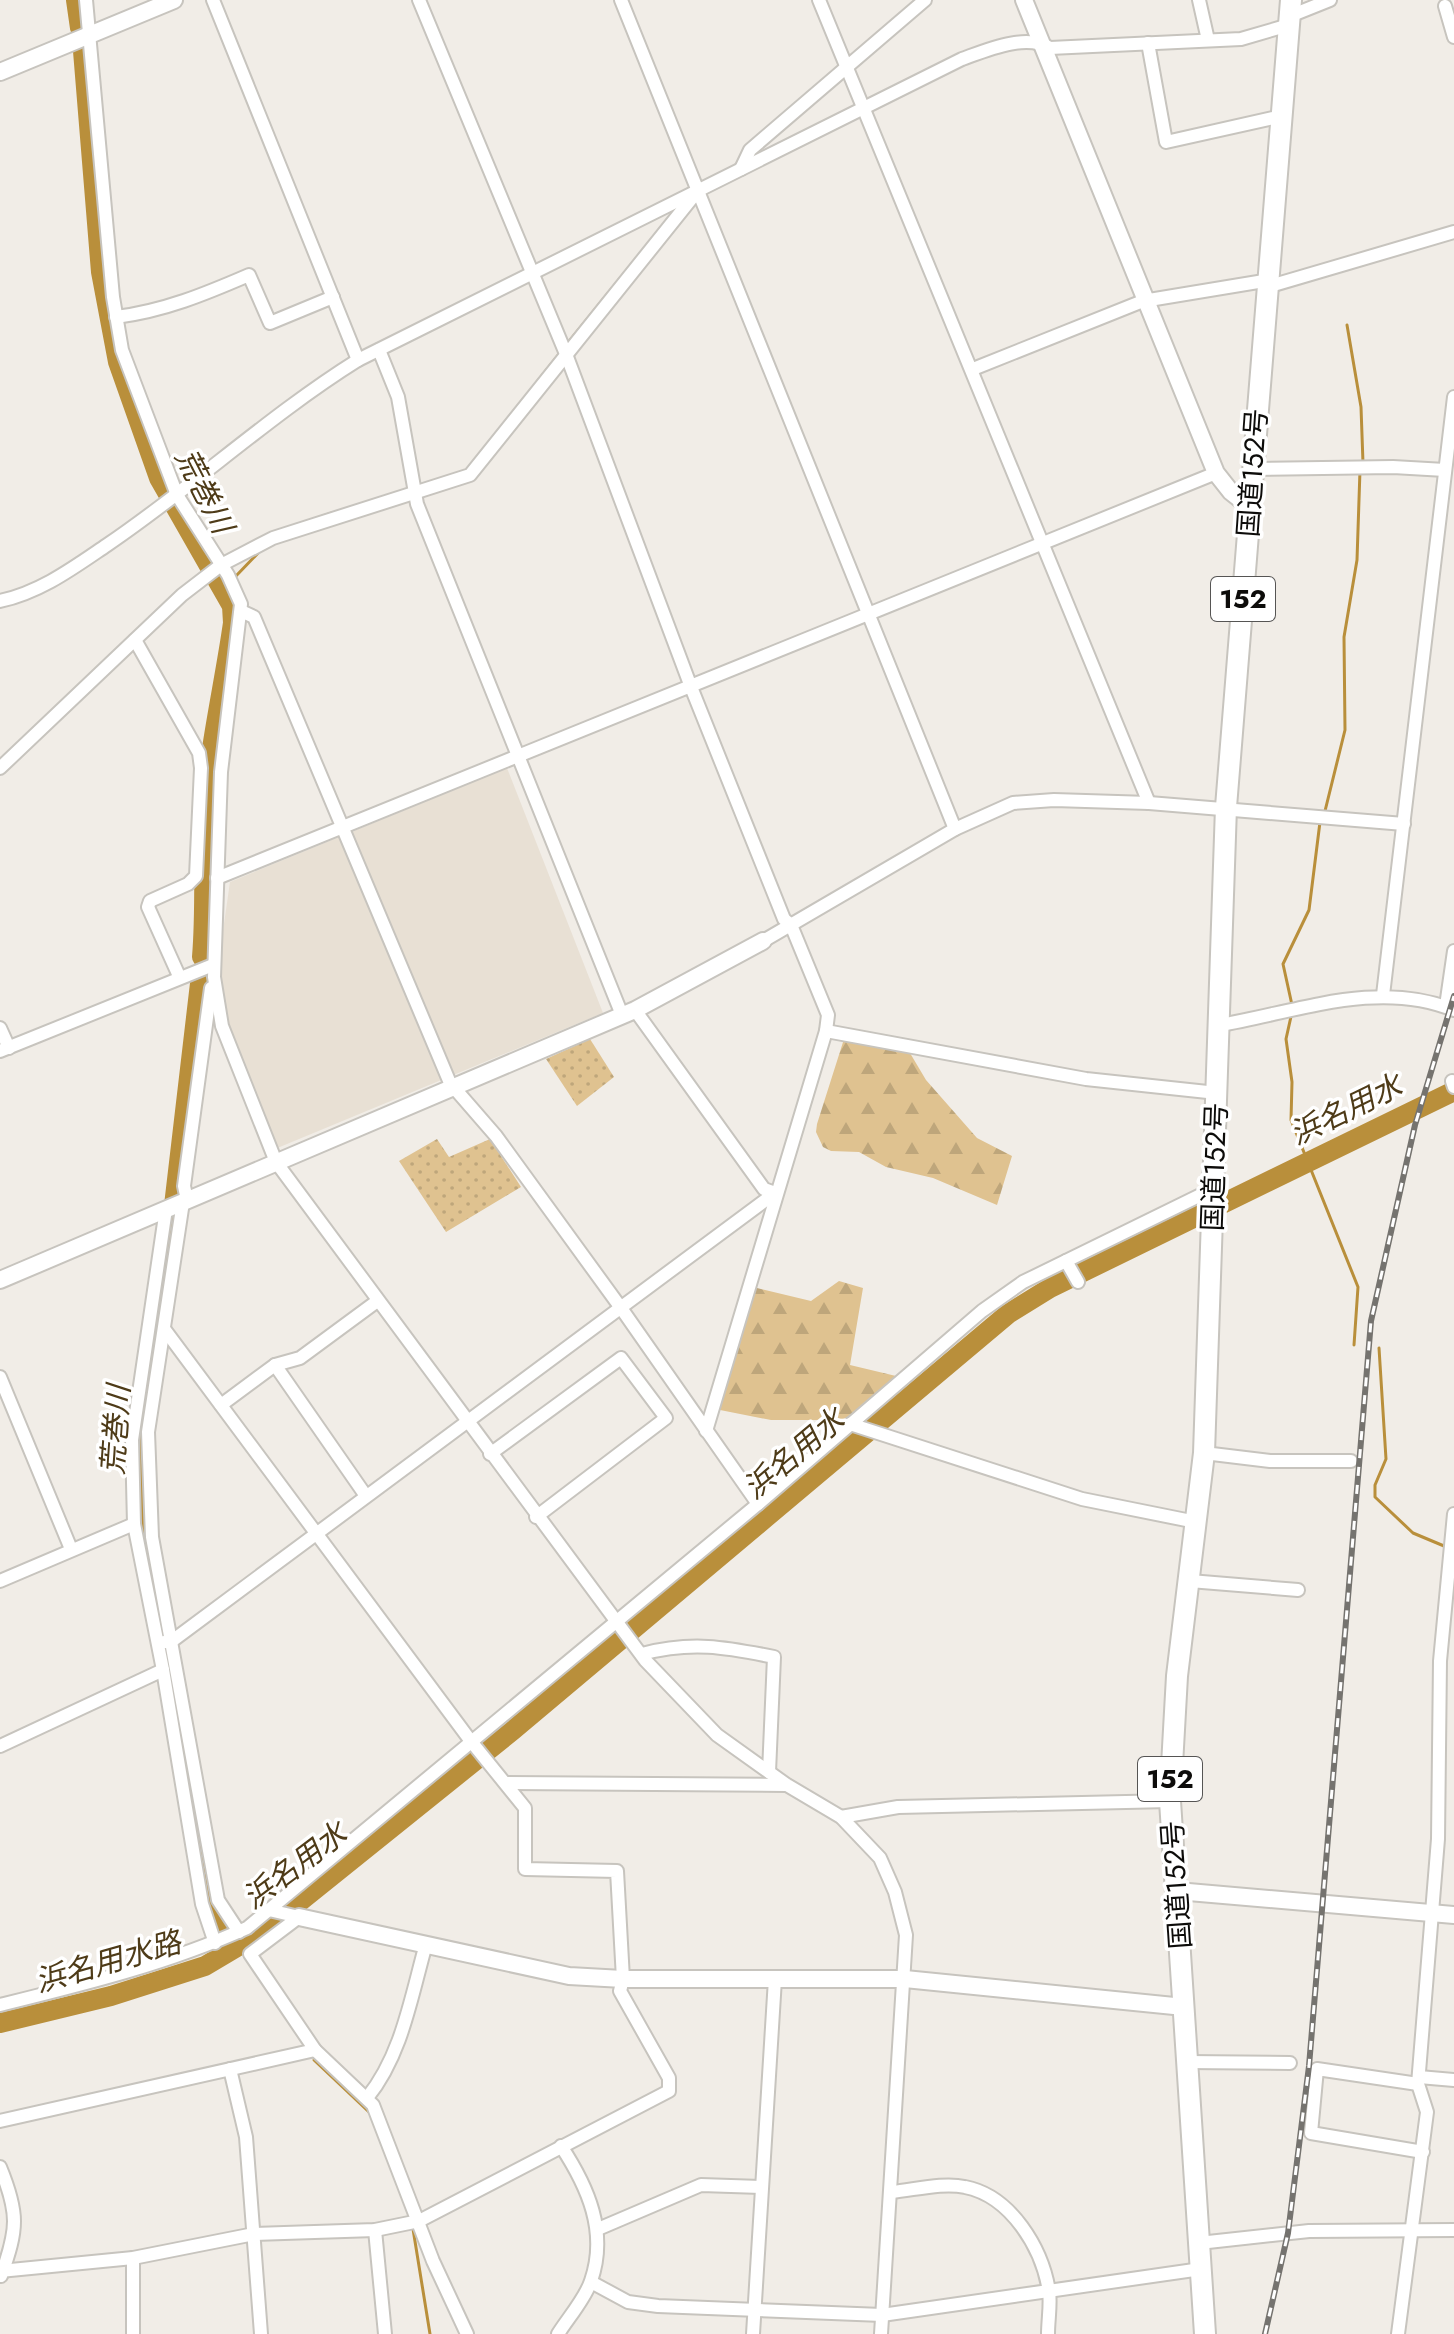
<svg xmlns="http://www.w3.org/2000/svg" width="1454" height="2334" font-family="Jost,'Noto Sans JP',sans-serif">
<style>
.built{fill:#e8e0d4}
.grass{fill:url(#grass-dots)}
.forest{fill:url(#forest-firs)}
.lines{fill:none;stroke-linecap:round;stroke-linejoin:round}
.stream{stroke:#b98f3b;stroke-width:3}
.river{stroke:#b98f3b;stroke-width:20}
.minor-casing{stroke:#c7c4be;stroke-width:16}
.tertiary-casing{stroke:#c7c4be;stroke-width:20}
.trunk-casing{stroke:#c7c4be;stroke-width:24}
.minor{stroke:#fff;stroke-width:12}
.tertiary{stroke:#fff;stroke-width:16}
.trunk{stroke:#fff;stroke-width:20}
.rail-casing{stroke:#75736f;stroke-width:6}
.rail{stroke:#fff;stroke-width:3;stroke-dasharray:9;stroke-linecap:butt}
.labels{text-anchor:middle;stroke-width:7;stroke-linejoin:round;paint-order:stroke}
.shield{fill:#fff;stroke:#565554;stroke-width:2}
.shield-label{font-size:26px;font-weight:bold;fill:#0d0c0a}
.street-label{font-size:28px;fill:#0d0c0a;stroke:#fff}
.water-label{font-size:30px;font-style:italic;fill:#4e3b18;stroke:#fff}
</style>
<defs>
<pattern id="grass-dots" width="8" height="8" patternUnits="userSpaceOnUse" patternTransform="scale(2)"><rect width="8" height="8" fill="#dfc290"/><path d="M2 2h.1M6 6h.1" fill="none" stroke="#bea67b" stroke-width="1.8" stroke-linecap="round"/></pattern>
<pattern id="forest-firs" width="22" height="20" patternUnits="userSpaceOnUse" patternTransform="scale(2)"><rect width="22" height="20" fill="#dfc290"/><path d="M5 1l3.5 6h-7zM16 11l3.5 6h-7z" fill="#bea67b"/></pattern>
</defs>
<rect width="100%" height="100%" fill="#f1ede7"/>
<polygon class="built" points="507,768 603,1013 275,1149 224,1012 217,972 230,882"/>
<g class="grass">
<polygon points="590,1039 614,1077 577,1106 546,1059"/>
<polygon points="437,1139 449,1157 490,1139 521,1187 446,1232 399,1161"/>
</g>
<g class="forest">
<polygon points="844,1039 907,1048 926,1080 977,1138 1012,1156 997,1205 933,1178 886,1167 859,1152 831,1151 823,1147 816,1132 817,1124"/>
<polygon points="839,1281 863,1288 850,1365 896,1376 843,1424 821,1420 771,1420 715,1409 749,1286 811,1301"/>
</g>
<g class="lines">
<g class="stream">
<polyline points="1347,325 1361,407 1363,463"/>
<polyline points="567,344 673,213"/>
<polyline points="537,382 560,353"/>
<polyline points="279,531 332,513"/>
<polyline points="235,577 260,551"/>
<polyline points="1325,811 1345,730 1344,637 1357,560 1360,470"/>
<polyline points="1292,1005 1283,964 1309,910 1320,822"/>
<polyline points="1292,1012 1286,1039 1292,1082 1291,1120 1358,1287 1354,1345"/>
<polyline points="1379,1348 1386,1459 1375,1485 1375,1497 1413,1533 1444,1546"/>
<polyline points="314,2060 369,2112"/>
<polyline points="413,2229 430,2334"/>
</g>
<g class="river">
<polyline points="76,0 80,28"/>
<path d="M 83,51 L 101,272 L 118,362 L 159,478 L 232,606 L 233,623 C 224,687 208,751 205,816 C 203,863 206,909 202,957"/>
<polyline points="150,1558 139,1491 140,1442 173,1214 201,975"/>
<polyline points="169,1664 207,1904 221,1933"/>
<polyline points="0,2023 111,1996 205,1966 262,1932 512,1731 1008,1314 1050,1288 1454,1091"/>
</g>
<defs>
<g id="minor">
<polyline points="86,0 113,297 122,350 177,495 228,575 241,604 221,772 214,977 222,1026 276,1162 645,1660 717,1735 787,1785 841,1817 880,1858 895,1892 906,1935 881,2334"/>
<polyline points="213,0 358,360"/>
<polyline points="419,0 566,354 691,687 784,919 791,925 828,1015 826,1031 706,1431"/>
<polyline points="621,0 955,829"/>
<polyline points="819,0 1149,803"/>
<polyline points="1199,0 1208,40"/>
<polyline points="1445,6 1454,37"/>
<polyline points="1290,16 1330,0"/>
<polyline points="1148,43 1166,142 1282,116"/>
<polyline points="741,169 750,150 925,0"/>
<path d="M 116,317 C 164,311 205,294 249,275 L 270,323 L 333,297"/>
<polyline points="379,350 398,397 417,504 622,1015"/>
<polyline points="973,369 1143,301 1264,281 1267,287 1454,232"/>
<polyline points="1252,469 1393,467 1445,470"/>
<path d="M 0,601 C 41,592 73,568 107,545 C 194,486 270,415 358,360 L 962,59 C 987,50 1026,33 1050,48 L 1241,39 L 1289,25"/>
<polyline points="241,611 254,617 450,1083 496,1136 621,1308 758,1504"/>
<polyline points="135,640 199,753 201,768 196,876 188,884 150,901 148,907 179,976"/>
<polyline points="0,768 182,595 221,565 273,538 470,475 696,193"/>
<polyline points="217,878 1216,473"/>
<polyline points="763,941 955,829 1013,803 1054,800 1149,803 1404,824"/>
<polyline points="1383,995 1454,397"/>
<polyline points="1446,1006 1454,951"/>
<path d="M 1220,1025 C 1297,1012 1378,979 1454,1010"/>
<polyline points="0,1028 9,1048"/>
<polyline points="826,1031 1086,1079 1217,1093"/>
<polyline points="0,1051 213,965"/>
<polyline points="1452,1081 1454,1087"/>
<polyline points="187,1200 184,1186 211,988"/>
<polyline points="183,1202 148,1432 152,1537 218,1900 239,1932"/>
<polyline points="166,1209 132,1440 134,1524 163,1670 202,1904 215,1943"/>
<polyline points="1066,1261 1078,1282"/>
<polyline points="275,1365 366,1496"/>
<polyline points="0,1377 71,1549"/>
<polyline points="221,1405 275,1365 300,1358 376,1302"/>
<polyline points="850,1424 1082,1499 1196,1522"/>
<polyline points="1204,1453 1270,1461 1351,1461"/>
<polyline points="490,1454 621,1358 666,1418 536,1517"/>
<polyline points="0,1581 134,1524"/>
<polyline points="1190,1581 1298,1590"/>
<polyline points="158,1643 172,1641 775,1193 764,1189 635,1010"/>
<path d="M 642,1654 C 691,1641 725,1647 774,1657 L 769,1772"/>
<polyline points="0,1746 163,1670"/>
<polyline points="506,1783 786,1785"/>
<polyline points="841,1817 898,1807 1170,1801"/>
<polyline points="269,1910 299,1917"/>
<polyline points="299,1917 250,1954 315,2050 373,2105 433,2261 467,2334"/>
<path d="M 0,2005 C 85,1984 167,1964 247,1928 L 758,1504 L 982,1311 L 1023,1282 L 1213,1189"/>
<polyline points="1186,2062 1290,2063"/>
<polyline points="230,2069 246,2137 261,2334"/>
<polyline points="1419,2077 1454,2080"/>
<polyline points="1418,2084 1317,2069 1311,2133 1423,2152"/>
<path d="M 367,2098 C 402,2055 411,1997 426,1944"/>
<polyline points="0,2121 315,2050"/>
<path d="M 0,2167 C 19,2213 18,2229 1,2276"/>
<path d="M 892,2192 C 914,2190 943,2182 965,2187 C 1011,2196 1042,2248 1049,2291 C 1051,2304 1048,2320 1048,2334"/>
<polyline points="598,2229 701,2185 761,2187"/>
<polyline points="375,2230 385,2334"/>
<polyline points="1199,2243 1309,2231 1454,2230"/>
<polyline points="133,2258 133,2334"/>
<polyline points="0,2271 133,2258 254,2234 375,2230 419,2221 669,2091 669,2078 620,1991 623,1979 617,1871 525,1869 525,1808 470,1740 165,1330"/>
<polyline points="591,2282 628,2302 658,2306 882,2315 1201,2269"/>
<path d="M 558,2334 C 568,2318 585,2299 591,2281 C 608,2232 588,2187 561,2146"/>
<polyline points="753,2334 775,1979"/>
<polyline points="1398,2334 1427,2112 1418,2084 1438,1839 1440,1661 1454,1514"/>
</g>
<g id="tertiary">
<polyline points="1024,0 1216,473 1231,492 1250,507"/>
<polyline points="0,72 174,0"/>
<polyline points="0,1280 635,1010 763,941"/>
<polyline points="1177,1891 1454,1915"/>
<polyline points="299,1917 569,1976 623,1979 905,1979 1184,2007"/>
</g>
<polyline id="trunk" points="1205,2334 1170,1801 1177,1676 1204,1453 1226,807 1291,0"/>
</defs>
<use href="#minor" class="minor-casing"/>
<use href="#tertiary" class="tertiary-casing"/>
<use href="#trunk" class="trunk-casing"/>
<use href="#minor" class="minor"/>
<use href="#tertiary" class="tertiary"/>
<use href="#trunk" class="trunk"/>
<defs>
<polyline id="rail" points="1265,2334 1288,2233 1309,2066 1371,1321 1415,1125 1454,996"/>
</defs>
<use href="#rail" class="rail-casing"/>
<use href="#rail" class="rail"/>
</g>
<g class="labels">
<g class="shield">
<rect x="1211" y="577" width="64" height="44" rx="6"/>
<rect x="1138" y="1757" width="64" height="44" rx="6"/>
</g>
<g class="shield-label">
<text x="1243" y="608">152</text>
<text x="1170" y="1788">152</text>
</g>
<g class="street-label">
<text transform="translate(1252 473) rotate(-86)" y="10">国道152号</text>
<text transform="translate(1214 1167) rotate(-88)" y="10">国道152号</text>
<text transform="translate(1176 1885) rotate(-94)" y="10">国道152号</text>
</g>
<g class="water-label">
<text transform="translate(204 491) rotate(63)" y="10">荒巻川</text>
<text transform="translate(1346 1110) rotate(-26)" y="10">浜名用水</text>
<text transform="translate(116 1430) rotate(-86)" y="10">荒巻川</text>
<text transform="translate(794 1454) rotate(-40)" y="10">浜名用水</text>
<text transform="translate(295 1866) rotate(-37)" y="10">浜名用水</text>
<text transform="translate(108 1962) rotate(-16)" y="10">浜名用水路</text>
</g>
</g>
</svg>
